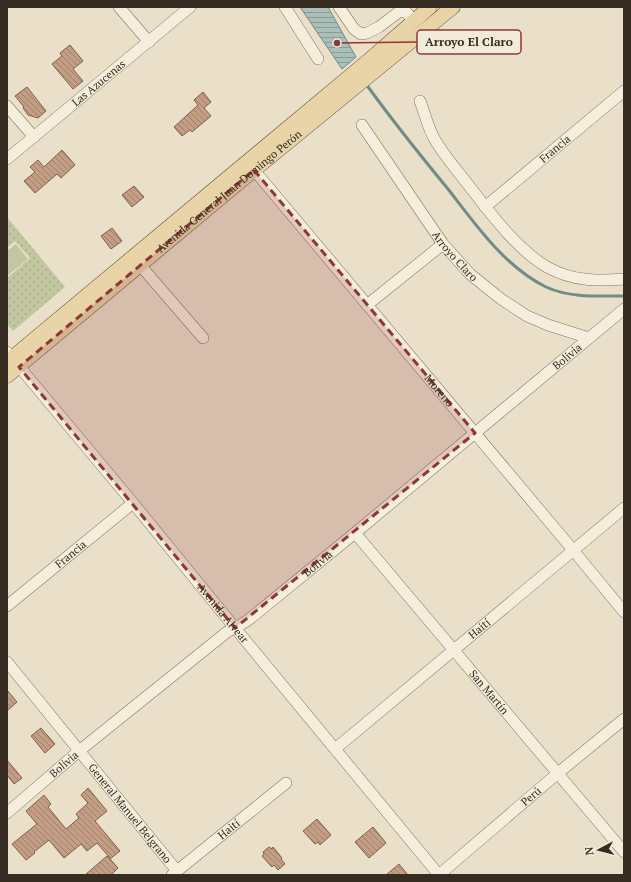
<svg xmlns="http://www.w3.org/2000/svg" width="631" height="882" font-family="'PT Serif',serif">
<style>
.grass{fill:url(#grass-dots)}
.park{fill:#c2c79f}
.water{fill:url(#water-rules);stroke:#718c86}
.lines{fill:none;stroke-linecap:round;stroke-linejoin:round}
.stream{stroke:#718c86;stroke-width:3}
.building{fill:url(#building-back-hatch);stroke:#815f49}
.minor-casing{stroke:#847360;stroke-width:12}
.major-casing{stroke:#534234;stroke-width:15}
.minor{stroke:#f5eedc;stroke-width:11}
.major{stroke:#e8d4a7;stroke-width:14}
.marked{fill:#8d3738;fill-opacity:0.2;stroke:#8d3738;stroke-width:3;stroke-dasharray:8 5;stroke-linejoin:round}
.labels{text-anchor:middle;stroke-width:3;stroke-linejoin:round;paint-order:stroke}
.street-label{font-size:11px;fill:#372c22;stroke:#f2ebd9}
.leader{fill:none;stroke:#8d3738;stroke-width:1.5}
.callout-dot{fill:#8d3738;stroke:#f2ebd9;stroke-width:1.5}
.callout{fill:#f2ebd9;stroke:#8d3738;stroke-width:1.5}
.callout-label{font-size:12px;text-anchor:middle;font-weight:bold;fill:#372c22}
</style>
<defs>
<pattern id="grass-dots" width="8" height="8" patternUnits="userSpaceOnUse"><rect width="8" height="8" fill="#c2c79f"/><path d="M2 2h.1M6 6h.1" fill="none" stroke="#a7ab89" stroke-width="1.8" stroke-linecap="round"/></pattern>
<pattern id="water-rules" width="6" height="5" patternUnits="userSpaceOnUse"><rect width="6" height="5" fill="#aabfb9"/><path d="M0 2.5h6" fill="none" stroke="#8b9b96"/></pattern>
<pattern id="building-back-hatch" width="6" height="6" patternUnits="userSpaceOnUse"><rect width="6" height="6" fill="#c39e84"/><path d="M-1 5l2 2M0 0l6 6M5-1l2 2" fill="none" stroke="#9f816c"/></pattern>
</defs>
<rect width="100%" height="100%" fill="#eae0ca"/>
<polygon class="grass" points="7,217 65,287 13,331 7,324 7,278 30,258 15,241 7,248"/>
<polygon class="park" points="16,244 28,259 7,276 7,251"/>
<polygon class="water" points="300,7 328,7 356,57 342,69"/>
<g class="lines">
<path class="stream" d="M 366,84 C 392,120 420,155 448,189 C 476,225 504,266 546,287 C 570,298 598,296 624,296"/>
</g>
<g class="building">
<polygon points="70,45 83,61 73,69 83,81 73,89 52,64 62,56 60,53"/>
<polygon points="27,87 46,111 38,118 28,115 23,108 24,107 15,96"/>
<polygon points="203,92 211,102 204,108 211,116 192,132 190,130 182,136 174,127 198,105 194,100"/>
<polygon points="62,150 75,165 61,178 57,174 35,193 24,181 35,172 30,167 38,160 44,167"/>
<polygon points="134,186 144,197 132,207 122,195"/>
<polygon points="112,228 122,241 111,249 101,236"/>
<polygon points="7,690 17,702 7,711"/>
<polygon points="41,728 55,744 45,753 31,736"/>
<polygon points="7,760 22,778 14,784 7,775"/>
<polygon points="88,788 107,811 95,821 120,851 110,859 118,868 111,875 85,875 107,856 110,858 97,843 87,851 81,844 64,858 49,840 34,852 35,853 26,860 12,844 37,824 26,811 44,795 51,804 48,807 66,829 79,818 76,814 88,803 81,795"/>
<polygon points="317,819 331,835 320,845 318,842 315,844 303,831"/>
<polygon points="373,827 386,843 369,858 355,842"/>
<polygon points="269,847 272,849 273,847 282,858 281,859 285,864 278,870 274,865 272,867 262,856 264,854 263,852"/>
<polygon points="399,864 408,875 386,875"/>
</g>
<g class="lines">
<defs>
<g id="minor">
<polyline points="119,7 149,42"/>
<polyline points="285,7 318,59"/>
<polyline points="339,7 354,29 361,34 367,33 379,27 400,11 406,12 414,21"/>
<path d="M 420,101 C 425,114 428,128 435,140 C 444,155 455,168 466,182 C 488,210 516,249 547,267 C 558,273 572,278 585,279 C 597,281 611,280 624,279"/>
<polyline points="7,106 34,137"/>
<path id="s1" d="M 362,125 L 443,244 L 470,274 L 501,299 L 527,316 L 548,325 L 589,338"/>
<path id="s2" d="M 7,159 L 190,7"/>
<path id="s3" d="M 254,170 L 573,550 L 624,612"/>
<path id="s4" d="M 485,207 L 624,91"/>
<polyline points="140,265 203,338"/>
<polyline points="367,305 443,244"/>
<path id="s5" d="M 7,352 L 133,503 L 235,628 L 439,875"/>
<path id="s6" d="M 355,533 L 624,852"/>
<path id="s7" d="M 7,606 L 133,503"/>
<path id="s8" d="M 7,662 L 177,871"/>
<path id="s9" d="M 335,749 L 624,508"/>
<path id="s10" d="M 7,813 L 79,751 L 227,632 L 247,621 L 355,533 L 624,309"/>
<path id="s11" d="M 172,875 L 286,783"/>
<path id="s12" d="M 439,875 L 558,773 L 624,719"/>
</g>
<g id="major">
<polyline points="7,362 368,61 430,7"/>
<path id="s13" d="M 7,376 L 254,170 L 453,7"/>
</g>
</defs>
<use href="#minor" class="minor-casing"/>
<use href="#major" class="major-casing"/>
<use href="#minor" class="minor"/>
<use href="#major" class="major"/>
</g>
<path class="marked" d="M 254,170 L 475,433 L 235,628 L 19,367 Z"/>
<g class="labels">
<g class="street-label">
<text dy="4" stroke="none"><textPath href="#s2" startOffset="119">Las Azucenas</textPath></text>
<text dy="4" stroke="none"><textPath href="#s4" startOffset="91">Francia</textPath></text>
<text dy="4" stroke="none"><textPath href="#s13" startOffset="289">Avenida General Juan Domingo Perón</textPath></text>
<text dy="4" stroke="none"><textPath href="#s1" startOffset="161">Arroyo Claro</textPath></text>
<text dy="4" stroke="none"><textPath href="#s10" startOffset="723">Bolivia</textPath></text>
<text dy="4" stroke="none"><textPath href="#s3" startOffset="288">Moreno</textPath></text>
<text dy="4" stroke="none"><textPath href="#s7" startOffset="82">Francia</textPath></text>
<text dy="4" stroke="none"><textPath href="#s10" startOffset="399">Bolivia</textPath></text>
<text dy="4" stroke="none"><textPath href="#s5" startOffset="339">Avenida Alvear</textPath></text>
<text dy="4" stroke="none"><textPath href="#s9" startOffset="188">Haití</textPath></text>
<text dy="4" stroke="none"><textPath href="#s6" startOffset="208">San Martín</textPath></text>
<text dy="4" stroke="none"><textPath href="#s10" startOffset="75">Bolivia</textPath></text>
<text dy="4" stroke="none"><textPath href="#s12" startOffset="121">Perú</textPath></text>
<text dy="4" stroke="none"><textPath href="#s8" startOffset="195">General Manuel Belgrano</textPath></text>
<text dy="4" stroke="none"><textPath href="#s11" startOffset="73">Haití</textPath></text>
</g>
</g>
<path class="leader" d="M337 43L417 42"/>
<circle class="callout-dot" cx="337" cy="43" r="4"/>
<rect class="callout" x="417" y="30" width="104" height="24" rx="4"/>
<g class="callout-label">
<text x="469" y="46">Arroyo El Claro</text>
</g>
<rect width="631" height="882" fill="none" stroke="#372c22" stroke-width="16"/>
<g transform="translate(599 850) rotate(263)" stroke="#f2ebd9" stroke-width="3" paint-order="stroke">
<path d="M0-3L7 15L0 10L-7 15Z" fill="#372c22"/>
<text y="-6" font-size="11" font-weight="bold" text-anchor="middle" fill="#372c22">N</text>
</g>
</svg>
